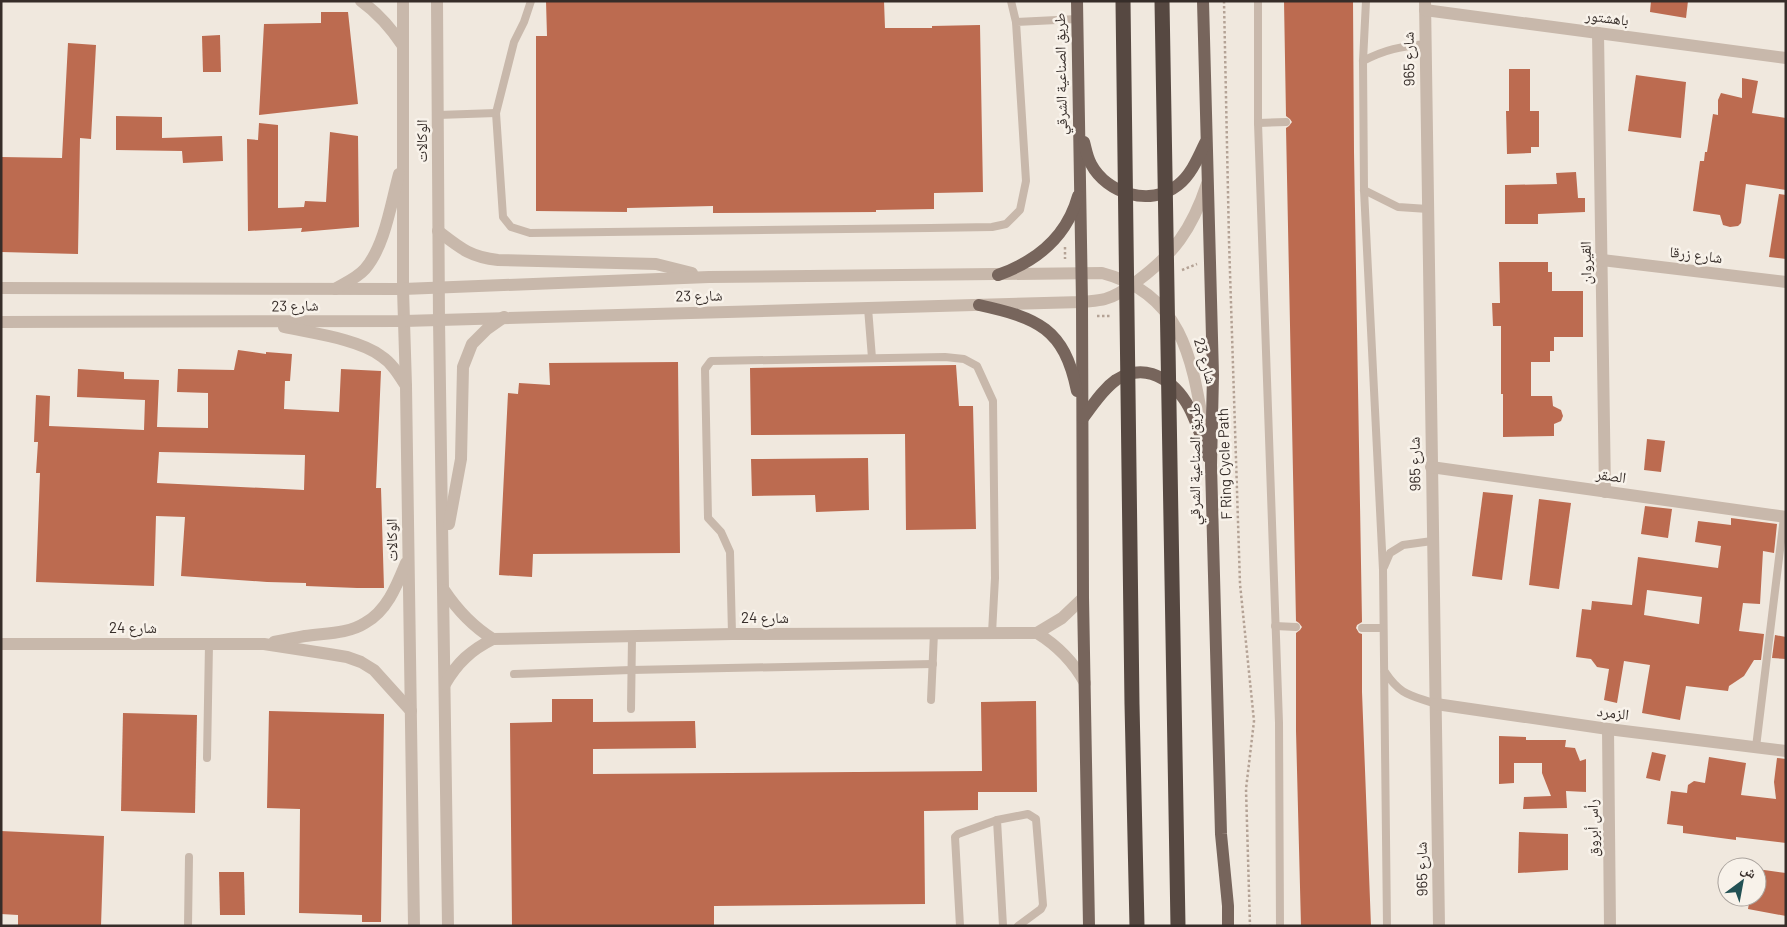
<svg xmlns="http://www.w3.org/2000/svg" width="1787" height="927" font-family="Barlow,'Noto Naskh Arabic',sans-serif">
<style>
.building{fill:#bc6b50;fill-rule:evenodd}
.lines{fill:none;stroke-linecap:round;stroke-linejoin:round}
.path{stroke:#b4a295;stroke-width:2.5;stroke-dasharray:2.5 2.5;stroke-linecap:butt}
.lane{stroke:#c8b8ab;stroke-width:8}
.street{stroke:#c8b8ab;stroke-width:12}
.primary{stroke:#77655c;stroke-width:12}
.highway{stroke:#564841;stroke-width:15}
.labels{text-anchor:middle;stroke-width:5;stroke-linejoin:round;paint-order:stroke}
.street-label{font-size:15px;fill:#362d29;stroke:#f8f2ea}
</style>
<rect width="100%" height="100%" fill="#f0e8de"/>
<g class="building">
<polygon points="546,1 884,1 885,28 932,28 932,26 980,25 983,192 934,193 934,209 876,210 876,212 713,213 713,206 627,208 627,212 536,211 536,36 547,36"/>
<polygon points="1284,1 1353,1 1354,152 1362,622 1357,625 1356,628 1359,633 1362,634 1362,692 1371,926 1301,926 1296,731 1296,633 1300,630 1302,627 1299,623 1296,621 1286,128 1289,126 1292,122 1290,119 1286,116"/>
<polygon points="1651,1 1688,1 1686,18 1650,12"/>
<polygon points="321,12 348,12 358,104 259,115 264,24 321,23"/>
<polygon points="220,35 221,72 203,72 202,36"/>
<polygon points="68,43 96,45 91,139 80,138 78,254 1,252 1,157 62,158"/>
<polygon points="1509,69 1530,69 1530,111 1539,111 1539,147 1531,147 1531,153 1507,154 1506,111 1509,111"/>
<polygon points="1636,75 1686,82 1681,138 1628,131"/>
<polygon points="1742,78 1758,81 1752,113 1786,118 1786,190 1746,184 1741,223 1738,226 1730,227 1723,225 1720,215 1693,211 1700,161 1704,161 1705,152 1707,152 1713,114 1718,115 1718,100 1721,93 1742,98"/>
<polygon points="116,116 162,117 162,138 222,136 223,161 183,163 182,151 116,150"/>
<polygon points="259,123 278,125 278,208 304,207 305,201 326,202 330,132 358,136 359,227 301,232 302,228 248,231 247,139 258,140"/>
<polygon points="1576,172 1578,198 1585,198 1585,212 1538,214 1538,224 1505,224 1505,185 1557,184 1556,173"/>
<polygon points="1779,194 1786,195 1786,259 1769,257"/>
<polygon points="1499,262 1548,262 1548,272 1552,272 1552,291 1583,291 1583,337 1554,337 1554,351 1550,351 1550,362 1531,362 1531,396 1552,396 1553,406 1561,410 1563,416 1561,421 1554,424 1554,436 1503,437 1503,394 1501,394 1501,326 1493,326 1492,303 1500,303"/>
<path d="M 238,350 L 266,354 L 266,352 L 292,354 L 290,381 L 285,381 L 284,409 L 339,412 L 341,369 L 381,371 L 376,488 L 381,488 L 384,588 L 357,588 L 306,586 L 306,583 L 267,582 L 181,576 L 185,517 L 156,516 L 154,586 L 36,582 L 40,473 L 36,473 L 38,442 L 34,442 L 36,395 L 50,396 L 49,426 L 144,430 L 145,400 L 77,397 L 78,369 L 124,372 L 124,379 L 159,380 L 157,427 L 208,428 L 208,393 L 177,392 L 178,369 L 234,370 ZM 159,452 L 305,455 L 304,490 L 157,483 Z"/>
<polygon points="678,362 680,553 533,554 532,577 499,575 508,393 518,394 519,383 550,385 549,363"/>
<polygon points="956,365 959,406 973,406 976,529 906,530 905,434 751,435 750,368"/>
<polygon points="1647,439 1665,441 1661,472 1644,470"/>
<polygon points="868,458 869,510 816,512 815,495 752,496 751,459"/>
<polygon points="1483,492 1513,495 1502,580 1472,576"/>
<polygon points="1539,499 1571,503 1559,589 1529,585"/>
<polygon points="1645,506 1672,509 1668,538 1641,534"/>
<path d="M 1731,518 L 1777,524 L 1774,553 L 1763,551 L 1760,604 L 1743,603 L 1739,631 L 1764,634 L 1761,660 L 1754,660 L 1744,676 L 1729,686 L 1728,691 L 1686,686 L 1680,720 L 1642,713 L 1650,665 L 1624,661 L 1617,703 L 1604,700 L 1609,669 L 1597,667 L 1591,659 L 1576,657 L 1582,609 L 1591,610 L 1592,601 L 1632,605 L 1638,557 L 1718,568 L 1721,546 L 1695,542 L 1698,521 L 1731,525 ZM 1647,590 L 1702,597 L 1699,624 L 1644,615 Z"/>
<polygon points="1775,635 1786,637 1786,659 1772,658"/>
<polygon points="552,699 593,699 593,722 695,721 696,748 593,749 593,774 982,771 981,702 1036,701 1037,792 978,792 978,810 924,811 925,904 714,906 714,926 512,926 510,723 552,722"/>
<polygon points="269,711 384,714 381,922 362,922 362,915 299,913 300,809 267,808"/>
<polygon points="123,713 197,715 195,813 121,811"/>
<polygon points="1499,736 1526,737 1526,740 1566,740 1565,747 1575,748 1580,761 1586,759 1586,792 1566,791 1567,808 1523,809 1524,797 1551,796 1542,773 1542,763 1514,763 1514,783 1499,784"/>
<polygon points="1652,752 1666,755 1660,781 1646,778"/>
<polygon points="1709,757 1746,763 1741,795 1776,799 1774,782 1777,758 1786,759 1786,843 1736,837 1736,840 1683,833 1683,826 1667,824 1671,791 1687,793 1688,785 1694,781 1705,783"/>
<polygon points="1,831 104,836 101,926 18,926 18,915 1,914"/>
<polygon points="1519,832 1568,834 1568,870 1518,873"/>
<polygon points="1757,869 1786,873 1786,916 1748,909 1750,897 1757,897"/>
<polygon points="219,872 244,872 245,915 220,915"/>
</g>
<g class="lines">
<g class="path">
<polyline points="1224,1 1229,241 1240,584 1254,721 1246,789 1250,926"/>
<polyline points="1065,247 1065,259"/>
<polyline points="1182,270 1197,264"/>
<polyline points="1097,316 1112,316"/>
</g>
<g class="lane">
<polyline points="531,1 524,22 514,42 496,113 503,217 511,227 530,233 930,228 992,227 1006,224 1020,210 1026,181 1016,22 1077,19"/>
<polyline points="1011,1 1016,22"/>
<polyline points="1258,1 1258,123 1279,723 1280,926"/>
<polyline points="1366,1 1363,61 1364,190 1383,570 1387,926"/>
<path d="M 1363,61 C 1386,49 1400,47 1425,44"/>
<polyline points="438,115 496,113"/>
<polyline points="1258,123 1286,122"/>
<polyline points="1364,190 1398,207 1428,209"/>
<polyline points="868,308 872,358"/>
<polyline points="1384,567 1390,553 1403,545 1432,541"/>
<polyline points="1275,626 1296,627"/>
<polyline points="1362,628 1383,628"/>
<polyline points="732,634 730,552 721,532 708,518 705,369 711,361 945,357 964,359 977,366 993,401 995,578 992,633"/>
<path d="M 1385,672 C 1401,696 1411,695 1436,704"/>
<polyline points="514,674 631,670 933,664"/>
<polyline points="931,700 934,633"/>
<polyline points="631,709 632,637"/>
<polyline points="1756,747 1784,517"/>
<polyline points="207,758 209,644"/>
<polyline points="188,926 189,857"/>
<polyline points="960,926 955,837 958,834 997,820"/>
<polyline points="1003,926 997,820 1028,814 1036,819 1043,905 1041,909 1018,926"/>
</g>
<g class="street">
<path d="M 361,1 C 379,14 391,28 403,46"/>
<polyline points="403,1 403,289 406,386 414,926"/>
<polyline points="437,1 439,320 448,926"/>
<polyline points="1425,1 1439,926"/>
<polyline points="1425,10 1786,58"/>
<polyline points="1598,33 1605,492"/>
<path d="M 438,231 C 460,248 470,257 498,260 L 656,264 L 692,273"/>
<polyline points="1602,260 1786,282"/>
<path d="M 1,288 L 403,289 L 709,277 L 1102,273 C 1187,295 1193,367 1206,441"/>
<path d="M 335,289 C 345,283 357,278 365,269 C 385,246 391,203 399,174"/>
<path d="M 1,322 L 404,321 L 1082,302 C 1090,301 1098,301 1105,299 C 1117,296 1126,289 1136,282 C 1174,254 1192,229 1207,184"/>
<path d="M 284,327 C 311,333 359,339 381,356 C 392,363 399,375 406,386"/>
<polyline points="1431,467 1786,517"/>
<polyline points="449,524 461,459 463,367 472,344 487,329 504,317"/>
<path d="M 444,590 C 458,611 472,626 493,639"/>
<path d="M 1037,633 C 1058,646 1073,661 1085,683"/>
<path d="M 274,642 C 284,640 294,638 305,636 C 324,633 348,634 365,623 C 387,611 397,585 406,563"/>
<polyline points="1,644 264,644 329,654 347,657 361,662 374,670 411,711"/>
<path d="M 445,684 C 457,663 471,650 493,639 L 732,634 L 1037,633 L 1062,618 L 1083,598"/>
<polyline points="1436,704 1608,729 1786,751"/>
<polyline points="1608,729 1610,926"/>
</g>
<g class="primary">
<polyline points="1077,1 1082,302 1083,598 1089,926"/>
<polyline points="1203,1 1213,375 1211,465 1221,834 1228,906 1228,926"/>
<path d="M 1084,142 C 1086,149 1087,157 1091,164 C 1107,194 1150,207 1178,185 C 1191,175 1198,158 1205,143"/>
<path d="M 998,275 C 1037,261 1067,236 1078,196"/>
<path d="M 979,305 C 1038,318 1064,328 1077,391"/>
<path d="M 1083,418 C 1093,405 1102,390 1116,380 C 1127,373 1139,370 1152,374 C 1188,386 1197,425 1208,457"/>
</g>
<g class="highway">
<polyline points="1123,1 1132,704 1137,926"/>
<polyline points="1162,1 1178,926"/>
</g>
</g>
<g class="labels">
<g class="street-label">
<text transform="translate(1607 18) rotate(7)" y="5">باهشتور</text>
<text transform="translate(1409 59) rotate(-91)" y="5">شارع 965</text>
<text transform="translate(1061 74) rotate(-91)" y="5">طريق الصناعية الشرقي</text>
<text transform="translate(422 141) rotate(-90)" y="5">الوكالات</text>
<text transform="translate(1696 255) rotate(7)" y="5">شارع زرقا</text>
<text transform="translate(1586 263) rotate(-91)" y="5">القيروان</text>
<text transform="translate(699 296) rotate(-1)" y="5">شارع 23</text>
<text transform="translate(295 306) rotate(-1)" y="5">شارع 23</text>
<text transform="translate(1205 361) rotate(74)" y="5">شارع 23</text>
<text transform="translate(1195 464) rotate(-90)" y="5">طريق الصناعية الشرقي</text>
<text transform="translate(1225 464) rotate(-92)" y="5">F Ring Cycle Path</text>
<text transform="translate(1415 464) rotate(-91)" y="5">شارع 965</text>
<text transform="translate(1611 476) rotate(8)" y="5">الصقر</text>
<text transform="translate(392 540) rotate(-91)" y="5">الوكالات</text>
<text x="765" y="623">شارع 24</text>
<text x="133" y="633">شارع 24</text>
<text transform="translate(1613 713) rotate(7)" y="5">الزمرد</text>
<text transform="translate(1593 828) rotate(-91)" y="5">رأس أبروق</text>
<text transform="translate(1422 869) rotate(-91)" y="5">شارع 965</text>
</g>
</g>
<rect width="1787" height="927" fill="none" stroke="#362d29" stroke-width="5"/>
<g transform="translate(1742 882) rotate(32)"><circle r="24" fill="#f8f2ea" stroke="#aaa39d"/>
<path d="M0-4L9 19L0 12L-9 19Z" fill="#225154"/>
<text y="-8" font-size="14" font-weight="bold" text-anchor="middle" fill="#362d29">ش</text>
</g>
</svg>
